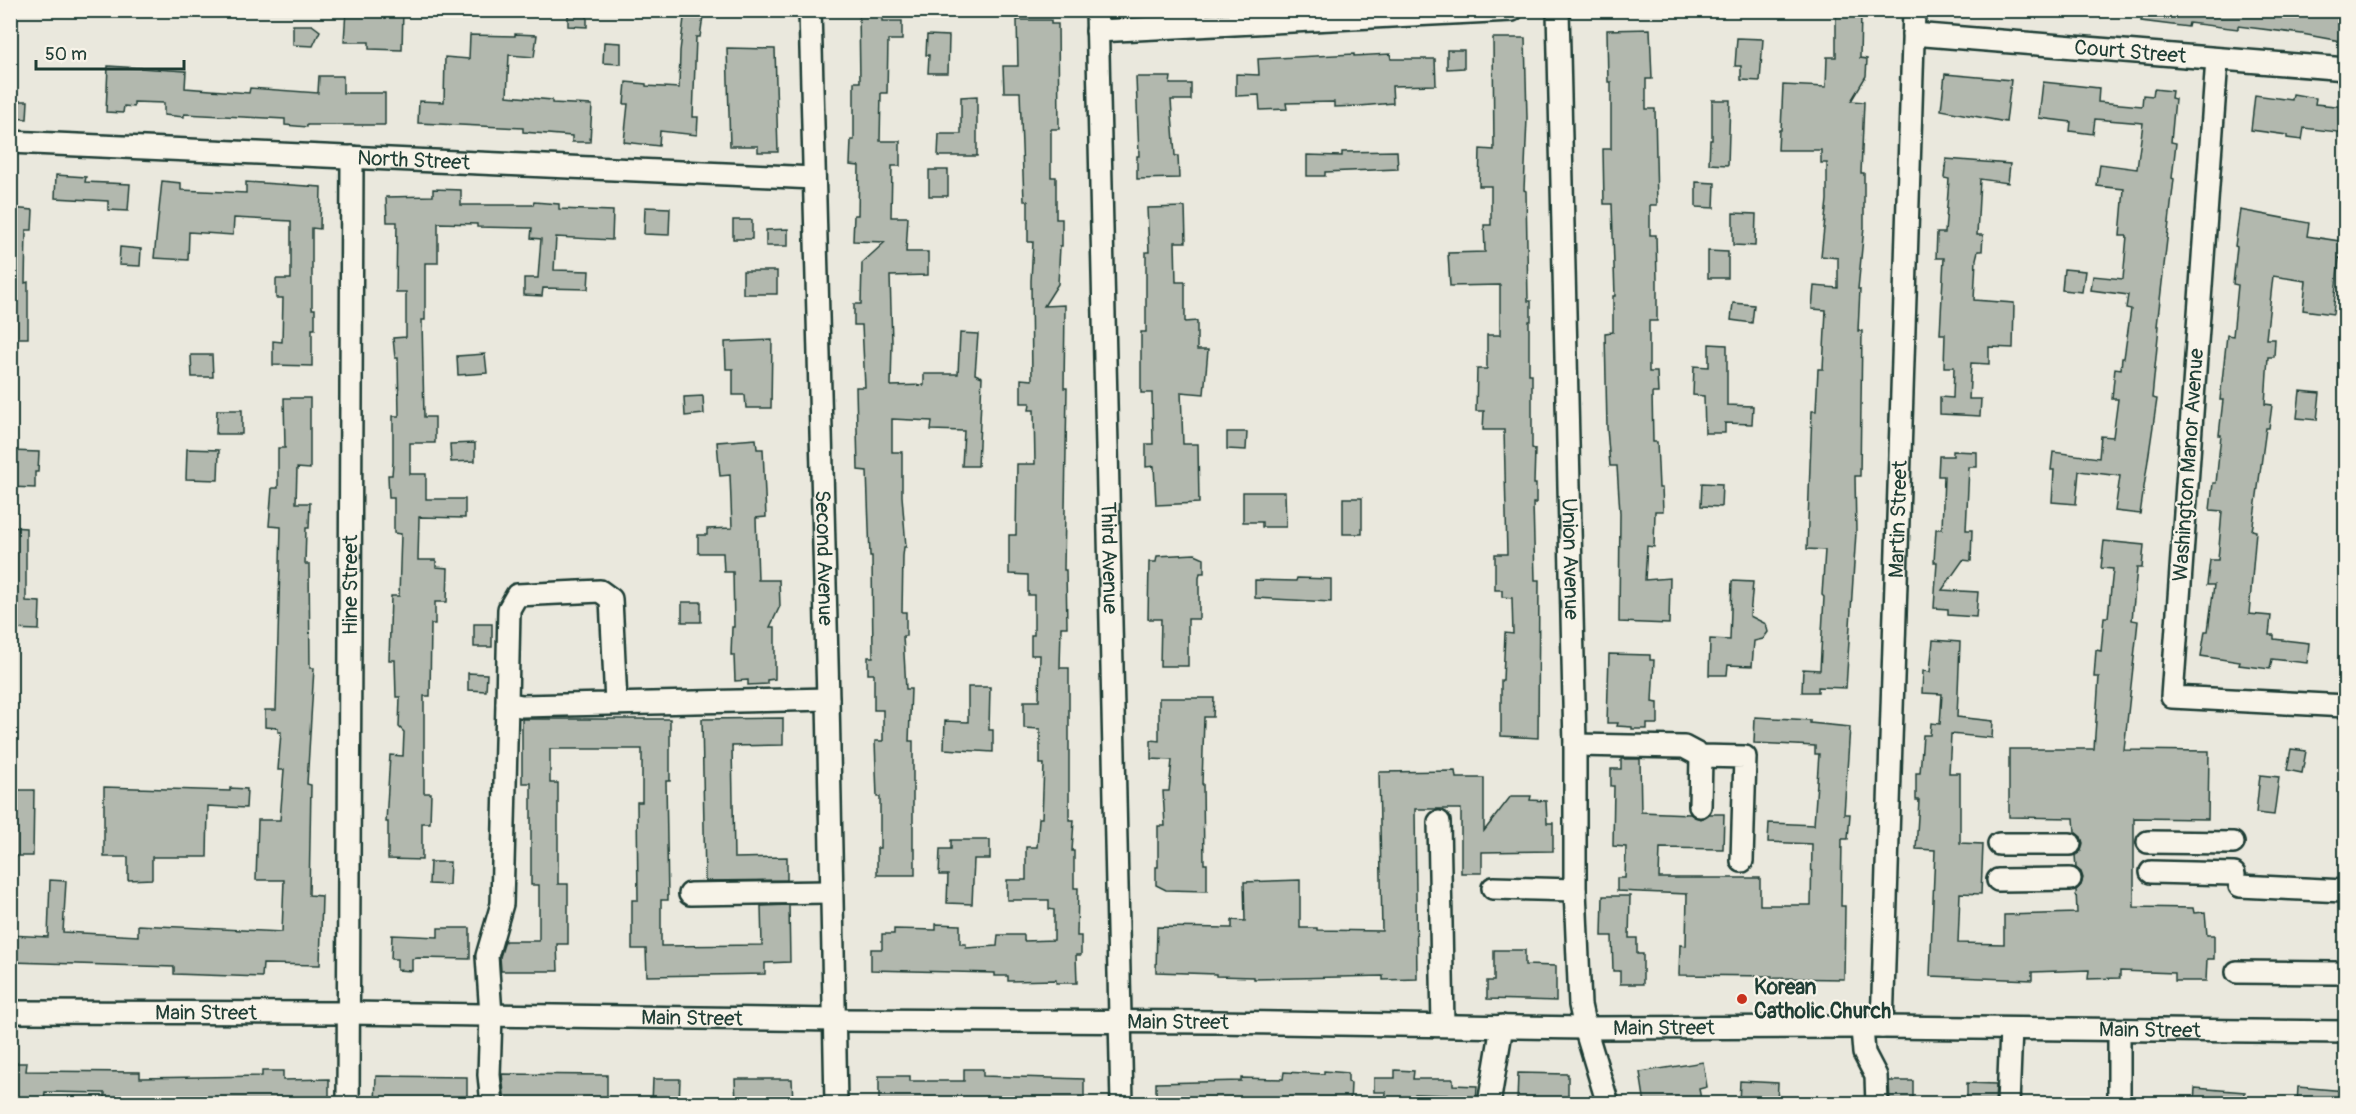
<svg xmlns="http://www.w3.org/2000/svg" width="2356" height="1114" font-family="Pangolin,sans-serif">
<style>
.building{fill:#b2b8ae;stroke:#1f3d34;stroke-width:1.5}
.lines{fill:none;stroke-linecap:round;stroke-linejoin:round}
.minor-casing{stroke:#1f3d34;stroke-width:26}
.minor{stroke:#f7f3e8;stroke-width:21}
.poi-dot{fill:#c8321e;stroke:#f7f3e8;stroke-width:2}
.labels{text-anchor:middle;stroke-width:4.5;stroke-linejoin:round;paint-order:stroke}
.street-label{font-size:21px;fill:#1f3d34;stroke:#f7f3e8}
.poi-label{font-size:21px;font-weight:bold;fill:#1f3d34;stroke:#f7f3e8;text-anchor:start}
</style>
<rect width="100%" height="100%" fill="#eae8dd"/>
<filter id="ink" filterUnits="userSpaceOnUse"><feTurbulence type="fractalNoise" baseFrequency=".0167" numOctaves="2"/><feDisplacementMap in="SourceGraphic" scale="12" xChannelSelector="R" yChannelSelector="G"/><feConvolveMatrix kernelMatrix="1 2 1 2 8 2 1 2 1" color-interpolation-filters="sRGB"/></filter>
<g filter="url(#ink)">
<g class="building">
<polygon points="346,10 403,10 402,50 369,49 369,42 344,42"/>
<polygon points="568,10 587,10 587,27 568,26"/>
<polygon points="685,10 697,10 697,15 703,16 700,37 696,37 693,117 698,117 697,135 660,131 659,146 624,142 628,104 624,104 626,82 646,84 646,86 679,88 680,51"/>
<polygon points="859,10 882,10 882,21 902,21 902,40 888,40 887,93 881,93 880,141 900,141 900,166 892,166 891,217 908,217 906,252 928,252 928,275 890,276 892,343 891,386 924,385 924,374 958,374 960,333 978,334 975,374 982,377 978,466 962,466 964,431 931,430 932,421 892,419 892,452 902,452 902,496 906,547 904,547 903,556 902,612 906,612 906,636 903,636 906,689 911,689 909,741 913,741 913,849 915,849 915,875 877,875 877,848 880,848 880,797 877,797 875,741 883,741 883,710 874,710 874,674 868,674 868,657 873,657 872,556 870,556 867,471 858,470 856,387 865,387 862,325 854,325 854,304 861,304 862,263 885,242 853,241 854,215 858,215 859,166 850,165 851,140 854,140 854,82 860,82"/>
<polygon points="2142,10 2346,10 2346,42 2302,34 2238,26 2238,29 2189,23 2188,27 2141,21"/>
<polygon points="1836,12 1861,12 1860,58 1867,59 1866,76 1851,101 1864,102 1861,173 1864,173 1864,227 1858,289 1860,289 1858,331 1862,331 1860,476 1855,476 1856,532 1846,688 1818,687 1818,692 1802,692 1803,669 1820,670 1824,597 1822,595 1825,550 1807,549 1812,411 1816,411 1818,369 1823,369 1826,310 1812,309 1814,286 1838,288 1838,258 1821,256 1827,200 1827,163 1821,163 1821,150 1778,150 1779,130 1781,130 1783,85 1826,87 1827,57 1836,57"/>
<polygon points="1017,20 1051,20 1051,24 1058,24 1059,129 1051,129 1051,177 1056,177 1056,219 1062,219 1062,246 1060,246 1058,284 1044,306 1065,305 1064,388 1067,388 1064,570 1066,570 1067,627 1061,627 1060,668 1069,668 1069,820 1074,820 1072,851 1074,851 1074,888 1078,888 1077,936 1081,936 1081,955 1076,955 1077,983 1056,983 1056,980 1008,981 1008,976 995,976 995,973 871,970 871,949 882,949 882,934 894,934 894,929 936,930 936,924 960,925 960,944 966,944 966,948 997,946 998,935 1024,935 1024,941 1054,940 1054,910 1049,909 1049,900 1007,900 1007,880 1026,880 1026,847 1037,847 1039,818 1042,818 1044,764 1040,764 1040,729 1024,728 1024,701 1039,701 1040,655 1031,655 1031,635 1034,635 1034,595 1028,595 1028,575 1009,574 1009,535 1016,535 1017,464 1035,464 1034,410 1029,410 1030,403 1021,403 1021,379 1032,380 1031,281 1033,242 1028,242 1028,201 1024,201 1020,92 1004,92 1003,66 1018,66"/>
<polygon points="293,25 312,25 320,31 313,46 293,45"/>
<polygon points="1650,29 1652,79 1646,79 1646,109 1655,109 1657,205 1650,205 1650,235 1656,235 1657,281 1657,321 1649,321 1649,372 1657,372 1658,393 1652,393 1653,442 1657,442 1659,488 1662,488 1663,511 1655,511 1654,547 1647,546 1645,580 1670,578 1669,624 1619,622 1620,513 1617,466 1610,466 1607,428 1605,333 1613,332 1613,296 1615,296 1612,204 1604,204 1603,149 1611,149 1611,82 1608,82 1607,30"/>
<polygon points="515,34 537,35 534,57 509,55 507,96 552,100 552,103 592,105 590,142 572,142 572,136 523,132 523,128 418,123 419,101 444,102 445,57 469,59 470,35 515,36"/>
<polygon points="927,35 949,36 948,73 928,73 929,55 926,55"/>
<polygon points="1493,38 1525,38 1527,118 1524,190 1526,191 1528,301 1531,301 1531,321 1529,321 1529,374 1532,374 1532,448 1535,449 1534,484 1536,484 1536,503 1533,503 1535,580 1539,580 1538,738 1501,736 1501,680 1503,680 1505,633 1513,634 1512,598 1502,597 1502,590 1495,590 1495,554 1507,554 1504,430 1483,430 1484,411 1476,411 1477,369 1487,369 1487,335 1500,335 1500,285 1450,286 1448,253 1485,252 1484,225 1491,225 1491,186 1479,186 1480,149 1494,150"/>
<polygon points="1737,38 1763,39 1760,81 1741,80 1741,66 1735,66"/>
<polygon points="604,42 621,43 621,64 603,63"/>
<polygon points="727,48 775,49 778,152 758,152 758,146 730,146"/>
<polygon points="1447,50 1464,50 1464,68 1447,69"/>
<polygon points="1354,54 1354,56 1390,54 1391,59 1435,59 1436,85 1392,86 1393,103 1360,106 1334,107 1334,102 1286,103 1287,109 1260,110 1259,95 1236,96 1236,74 1259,75 1258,59"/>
<polygon points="108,66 186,71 185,88 249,93 250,88 318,93 319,76 343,76 343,93 385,93 385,125 307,125 307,127 285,125 285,119 184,114 184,117 164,115 164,103 134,102 134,107 124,106 123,113 106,112"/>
<polygon points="1945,74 2011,80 2006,122 1941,110"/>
<polygon points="1136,77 1171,77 1170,84 1191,84 1191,100 1171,100 1175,156 1178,156 1179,178 1137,179 1137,156 1139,156"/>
<polygon points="2043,82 2099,88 2098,102 2142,106 2143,95 2153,96 2154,89 2172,91 2171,98 2175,99 2171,142 2176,143 2172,178 2174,179 2157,326 2159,326 2152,398 2157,399 2140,514 2115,511 2120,476 2079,471 2076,504 2052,502 2054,470 2051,470 2053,452 2099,458 2101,436 2113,437 2118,399 2112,399 2115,368 2121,369 2122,358 2124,358 2131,309 2126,308 2128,295 2091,290 2093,276 2123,279 2127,236 2120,236 2124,189 2097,186 2100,164 2137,169 2143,123 2095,119 2093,134 2070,131 2071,122 2039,118"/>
<polygon points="2293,94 2316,98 2315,104 2346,107 2346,133 2304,128 2302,140 2287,138 2287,135 2251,130 2255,95 2292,100"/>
<polygon points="977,96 977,156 938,156 939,134 961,134 961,97"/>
<polygon points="1712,100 1730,100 1728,165 1709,164 1710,140 1712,140"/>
<polygon points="10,101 28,101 27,119 10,118"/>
<polygon points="1397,151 1398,169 1325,172 1325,176 1307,176 1307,155 1342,156 1342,152"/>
<polygon points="1946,159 2010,164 2008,183 1980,179 1977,235 1983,235 1982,251 1978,251 1976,259 1974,300 2014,303 2013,348 1989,347 1989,364 1971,363 1969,399 1981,399 1980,416 1940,414 1940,397 1953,398 1954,367 1944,367 1945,334 1940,334 1944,258 1936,258 1937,233 1945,233 1949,179 1944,178"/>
<rect x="929" y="170" width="19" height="26"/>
<polygon points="56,175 86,177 85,182 130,184 128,211 108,210 108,201 55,198"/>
<polygon points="162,181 181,183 181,190 246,193 246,182 321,187 320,229 312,228 312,309 315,309 315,329 312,329 312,366 273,365 273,341 282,342 283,298 276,298 276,279 291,279 291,221 234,218 233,235 189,232 188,260 154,258"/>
<polygon points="1696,182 1715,183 1714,208 1696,207"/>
<polygon points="433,189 461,190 461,205 533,205 534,202 559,204 559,209 613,211 612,240 556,237 554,270 589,271 588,289 543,288 542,296 524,295 524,278 538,278 541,239 531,238 532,228 477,227 477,224 438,223 438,263 425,263 425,320 422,320 424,417 435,417 435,443 410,443 410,474 426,474 426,499 465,499 465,518 419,517 418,560 436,560 436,567 448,568 447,602 435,602 435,624 431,624 430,696 424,696 424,793 431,793 430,823 422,823 422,860 388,859 388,822 386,822 390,755 403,756 404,732 399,727 400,697 396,697 395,660 389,660 391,596 399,596 401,534 394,533 394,498 389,498 388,475 392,475 393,462 393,416 399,416 398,358 395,358 393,338 406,337 406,292 396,292 397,222 387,222 386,197 433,196"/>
<polygon points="645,207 670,208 669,235 644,234"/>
<polygon points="1185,207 1186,242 1175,242 1176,282 1185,282 1185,322 1197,321 1197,350 1208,350 1204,394 1181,392 1183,444 1198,444 1199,503 1156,505 1154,466 1146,467 1146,444 1153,444 1152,393 1141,393 1141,332 1146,332 1146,252 1149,252 1147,208"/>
<polygon points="10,208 33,210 32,230 26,230 25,283 28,282 28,338 10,338"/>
<polygon points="2240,210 2309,223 2307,236 2346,242 2344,259 2339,258 2333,314 2303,310 2306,281 2273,276 2266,339 2275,339 2274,357 2268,357 2265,404 2272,405 2269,428 2266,428 2253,525 2252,530 2256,531 2249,614 2271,616 2269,635 2274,635 2274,639 2309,643 2307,663 2272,659 2270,669 2239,665 2240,662 2201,656 2205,631 2208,631 2214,585 2207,585 2210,560 2218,560 2222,511 2210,510 2213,483 2216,483 2221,435 2219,435 2223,400 2220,400 2227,335 2233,336 2238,285 2233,284 2237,247 2235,246"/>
<polygon points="1733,213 1756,214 1755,246 1733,245"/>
<rect x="733" y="220" width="19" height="19"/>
<polygon points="788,229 788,246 766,246 766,230"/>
<polygon points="120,247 141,249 140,266 119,265"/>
<polygon points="1708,251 1728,252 1728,278 1708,278"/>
<polygon points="2064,269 2085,271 2082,292 2062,290"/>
<rect x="743" y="271" width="34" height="23"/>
<polygon points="1733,303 1754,305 1752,323 1731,320"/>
<polygon points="772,340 771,408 746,408 745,395 733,395 733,369 726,369 725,342"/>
<polygon points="1709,344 1727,345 1727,405 1753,406 1752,424 1725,423 1725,433 1705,433 1704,396 1693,395 1694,366 1709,367"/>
<polygon points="485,354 487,373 458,375 457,356"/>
<polygon points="191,355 212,355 213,377 192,377"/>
<polygon points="2300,391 2320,393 2317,420 2297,418"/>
<polygon points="703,396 704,414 685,416 684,397"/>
<polygon points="284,398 310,398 310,469 297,468 296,503 310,503 309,528 306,528 305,564 309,564 310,668 314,668 307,784 311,785 309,895 322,896 320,965 263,964 262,977 174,974 174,967 12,962 10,935 48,937 50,880 66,881 63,932 138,936 138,925 282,932 284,880 256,880 258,820 280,820 284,770 278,770 281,732 278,732 278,728 265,727 265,710 276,710 281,527 269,526 272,488 278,488 278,448 285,448"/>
<polygon points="217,410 242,410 242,434 216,434"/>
<polygon points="1227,432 1247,432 1246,450 1227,449"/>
<polygon points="756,439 757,449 763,449 766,517 756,518 758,580 779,580 780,606 770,627 775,627 775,679 767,680 767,684 748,685 748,680 735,681 734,655 731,655 732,627 734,627 733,572 724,572 723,553 698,553 698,535 707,535 707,529 732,528 730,475 720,476 717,442"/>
<polygon points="475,443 475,461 451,462 450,444"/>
<polygon points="187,449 219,450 218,480 186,479"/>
<polygon points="10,451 39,452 38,472 35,472 35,488 10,487"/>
<polygon points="1953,451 1977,452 1977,467 1969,467 1966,530 1972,530 1971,561 1963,560 1942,590 1978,592 1976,617 1948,615 1948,609 1934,608 1937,562 1934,562 1936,529 1942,529 1944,476 1938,476 1939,456 1953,456"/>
<polygon points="1702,483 1722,484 1721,507 1701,506"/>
<polygon points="1243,492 1285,492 1286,527 1262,527 1262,522 1243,522"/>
<rect x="1343" y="498" width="19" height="36"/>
<polygon points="10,527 26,528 26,601 40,602 39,630 10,629"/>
<polygon points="2104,541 2144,545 2142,568 2137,568 2132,620 2138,621 2124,750 2209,751 2208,819 2134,818 2134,907 2193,908 2194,913 2205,912 2207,935 2214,935 2214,959 2207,959 2206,981 2175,981 2175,973 2120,971 2120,978 2088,979 2089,970 2032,972 2032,980 1930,976 1935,850 1916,849 1919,800 1916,800 1916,773 1920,773 1923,735 1930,735 1931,723 1940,724 1942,694 1922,693 1923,671 1930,672 1933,640 1960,642 1957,717 1993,721 1992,738 1951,734 1949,773 1960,773 1960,843 1983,844 1981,894 1960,893 1958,943 2004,944 2004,915 2077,913 2076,890 2081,885 2083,878 2081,872 2076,868 2075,855 2081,851 2083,843 2081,837 2075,832 2074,818 2009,817 2009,749 2094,749 2099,677 2094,677 2096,650 2101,651 2104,617 2108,617 2113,569 2101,568"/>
<polygon points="1195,554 1204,558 1204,573 1200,573 1199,578 1199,619 1188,619 1188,666 1160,666 1161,619 1148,619 1149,562 1156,562 1157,556"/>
<polygon points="1297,578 1331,579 1331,602 1255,598 1255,580 1296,581"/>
<polygon points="1732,581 1753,582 1750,616 1766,624 1768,632 1763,639 1754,641 1752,666 1728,665 1727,675 1709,675 1710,639 1730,640"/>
<rect x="682" y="602" width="19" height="20"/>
<rect x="474" y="624" width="18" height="23"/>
<polygon points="1609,654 1650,655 1650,660 1654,660 1652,702 1658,703 1658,724 1647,724 1647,729 1632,729 1632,727 1617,726 1618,723 1607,723"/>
<polygon points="468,673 487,674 486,691 468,690"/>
<polygon points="968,687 990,687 989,730 993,730 993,752 944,749 945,721 968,722"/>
<polygon points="1159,698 1214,698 1213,717 1204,717 1202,784 1203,784 1204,864 1207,864 1207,891 1166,890 1156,885 1156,867 1158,867 1158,826 1165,826 1163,791 1169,791 1172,760 1151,759 1151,740 1159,741"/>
<polygon points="1755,717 1810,720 1810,723 1850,727 1844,814 1850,814 1848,839 1842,839 1841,906 1845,906 1844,979 1772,978 1772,976 1679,975 1680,945 1686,946 1687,894 1617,891 1617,878 1625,878 1626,847 1613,846 1614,786 1611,786 1611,769 1621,769 1621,759 1640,759 1641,812 1690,814 1700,819 1709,814 1724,814 1723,849 1660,848 1659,878 1760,878 1760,905 1811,905 1812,844 1768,842 1769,823 1814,825 1819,754 1815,754 1815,746 1754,743"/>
<polygon points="783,718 783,745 732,746 734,858 787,857 787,880 705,881 702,719"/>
<polygon points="522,719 670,719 670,781 666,781 668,900 661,900 661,946 762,945 761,906 789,905 790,962 765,963 765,974 647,976 646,949 632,949 632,900 638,900 637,802 642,802 642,749 550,749 550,783 558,783 558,884 568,884 568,944 557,944 558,971 501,971 500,957 505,941 539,941 539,885 531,885 531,783 522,783"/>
<polygon points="2291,749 2306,751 2302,773 2287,770"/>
<polygon points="1455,771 1456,778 1484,778 1484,831 1511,796 1531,796 1530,800 1546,801 1547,823 1553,823 1553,851 1482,852 1482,873 1461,873 1461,809 1415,809 1417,979 1383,980 1383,976 1254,979 1254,977 1216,976 1216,974 1156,972 1157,927 1232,928 1232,920 1245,921 1244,882 1300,880 1300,928 1317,928 1317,930 1382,931 1379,772"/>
<polygon points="2260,775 2279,777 2274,815 2256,813"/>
<polygon points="104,787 230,791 230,788 247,789 246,808 208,806 207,857 152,857 152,879 128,880 128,857 104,857"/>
<polygon points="10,790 34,790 33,856 10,856"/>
<polygon points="951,840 990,840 990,859 974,859 972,904 947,903 948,875 939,875 940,849 951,849"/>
<polygon points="430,862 450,862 449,885 429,884"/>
<polygon points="1603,896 1630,896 1629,938 1637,938 1637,954 1643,954 1643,984 1620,984 1620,971 1613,971 1612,936 1602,936"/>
<polygon points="438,928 470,928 470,959 418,958 412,959 412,971 397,970 397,959 391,959 392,935 438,937"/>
<polygon points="1494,950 1525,950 1525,965 1556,966 1556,1001 1487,999 1487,981 1494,981"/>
<polygon points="1703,1062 1707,1087 1699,1089 1702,1104 1645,1104 1640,1072"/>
<polygon points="10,1063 27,1063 26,1071 140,1072 140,1078 262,1076 262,1071 283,1071 283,1080 329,1079 329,1104 153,1104 153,1099 105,1098 105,1093 45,1092 44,1104 10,1104"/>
<polygon points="964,1069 983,1069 983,1076 1084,1079 1084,1104 879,1104 879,1076 910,1076 910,1081 964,1081"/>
<polygon points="1395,1070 1414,1071 1413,1079 1453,1079 1453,1085 1477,1086 1476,1104 1447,1104 1447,1095 1415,1094 1415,1098 1408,1097 1407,1104 1385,1104 1386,1092 1374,1092 1374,1078 1395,1078"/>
<polygon points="1324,1071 1348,1073 1348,1082 1351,1083 1350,1104 1156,1104 1156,1083 1241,1081 1241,1078 1283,1079 1284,1072 1324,1074"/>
<polygon points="1518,1073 1568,1074 1568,1104 1517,1104"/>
<polygon points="502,1074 607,1075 607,1104 505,1104"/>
<polygon points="376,1076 467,1077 467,1104 375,1104"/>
<polygon points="653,1079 680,1079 679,1103 652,1104"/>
<polygon points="735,1079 792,1079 793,1104 736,1104"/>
<polygon points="1740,1081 1778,1083 1777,1104 1739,1104"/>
<polygon points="1889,1081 1913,1081 1913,1104 1890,1104"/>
<polygon points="1967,1083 1996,1084 1995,1104 1967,1104"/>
<polygon points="2298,1087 2346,1091 2346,1104 2297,1104"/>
<polygon points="2195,1088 2245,1092 2244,1104 2194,1104"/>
</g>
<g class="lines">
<defs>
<g id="minor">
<path id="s1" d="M 810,10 L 828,699 L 836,1104"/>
<path id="s2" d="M 1097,10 L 1122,1104"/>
<path id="s3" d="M 1558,10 L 1575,745 L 1575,890 L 1580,1005 L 1585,1028 L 1608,1104"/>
<polyline points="1097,31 1512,10"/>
<path id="s4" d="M 1913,34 L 2346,69"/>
<polyline points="2217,59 2172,697 2346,706"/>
<path id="s5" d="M 10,142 L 814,178"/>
<polyline points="616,703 611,599 600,591 517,595 509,609 507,703 521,706 828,699"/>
<polyline points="1575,745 1684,747 1701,756 1745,757 1742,861"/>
<polyline points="1700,806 1701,756"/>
<polyline points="1439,822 1443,1025"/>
<polyline points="2148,842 2233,843"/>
<polyline points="1999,844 2070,844"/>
<polyline points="2151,872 2234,874"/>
<polyline points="1998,880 2070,879"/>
<polyline points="2240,886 2344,891"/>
<polyline points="1493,888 1575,890"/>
<polyline points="690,894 830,892"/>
<polyline points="2237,972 2336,973"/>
<path id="s6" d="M 10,1012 L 349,1013 L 834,1020 L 1217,1022 L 1585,1028 L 1882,1027 L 2346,1032"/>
<path id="s7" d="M 1882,1027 L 1914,10"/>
<polyline points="1862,1028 1864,1053 1876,1076 1877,1104"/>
<polyline points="2119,1030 2119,1104"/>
<path id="s8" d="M 348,1104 L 352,157"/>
<polyline points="492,1104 489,1075 491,1015 487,956 502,904 507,703"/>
<polyline points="1489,1104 1502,1026"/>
<polyline points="2008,1104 2011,1029"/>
</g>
</defs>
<use href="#minor" class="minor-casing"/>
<use href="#minor" class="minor"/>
</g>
</g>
<circle class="poi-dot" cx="1742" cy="999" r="6"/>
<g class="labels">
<g class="street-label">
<text dy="7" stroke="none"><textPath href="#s4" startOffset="218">Court Street</textPath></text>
<text dy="7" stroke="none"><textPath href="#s5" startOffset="404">North Street</textPath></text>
<text transform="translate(2188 465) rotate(-86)" y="7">Washington Manor Avenue</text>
<text dy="7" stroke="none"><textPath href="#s7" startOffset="508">Martin Street</textPath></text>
<text dy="7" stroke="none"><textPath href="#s1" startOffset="548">Second Avenue</textPath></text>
<text dy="7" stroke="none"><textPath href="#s2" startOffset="548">Third Avenue</textPath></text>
<text dy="7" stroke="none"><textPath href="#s3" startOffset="549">Union Avenue</textPath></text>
<text dy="7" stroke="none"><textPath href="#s8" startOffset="519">Hine Street</textPath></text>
<text dy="7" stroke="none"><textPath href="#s6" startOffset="196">Main Street</textPath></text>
<text dy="7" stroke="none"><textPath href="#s6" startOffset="682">Main Street</textPath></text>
<text dy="7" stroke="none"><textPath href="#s6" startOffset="1168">Main Street</textPath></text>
<text dy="7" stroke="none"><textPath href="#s6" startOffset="1654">Main Street</textPath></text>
<text dy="7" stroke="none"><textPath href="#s6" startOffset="2140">Main Street</textPath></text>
</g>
<g class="poi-label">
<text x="1754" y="994">Korean<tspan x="1754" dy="24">Catholic Church</tspan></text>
</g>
</g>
<rect width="2356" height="1114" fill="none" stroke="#f7f3e8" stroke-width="36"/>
<rect x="18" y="18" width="2320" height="1078" fill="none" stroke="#1f3d34" stroke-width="2" filter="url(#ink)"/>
<path d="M36 60v9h148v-9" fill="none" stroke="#1f3d34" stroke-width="3"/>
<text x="45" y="60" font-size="18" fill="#1f3d34" stroke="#f7f3e8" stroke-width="4.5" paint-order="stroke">50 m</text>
</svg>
